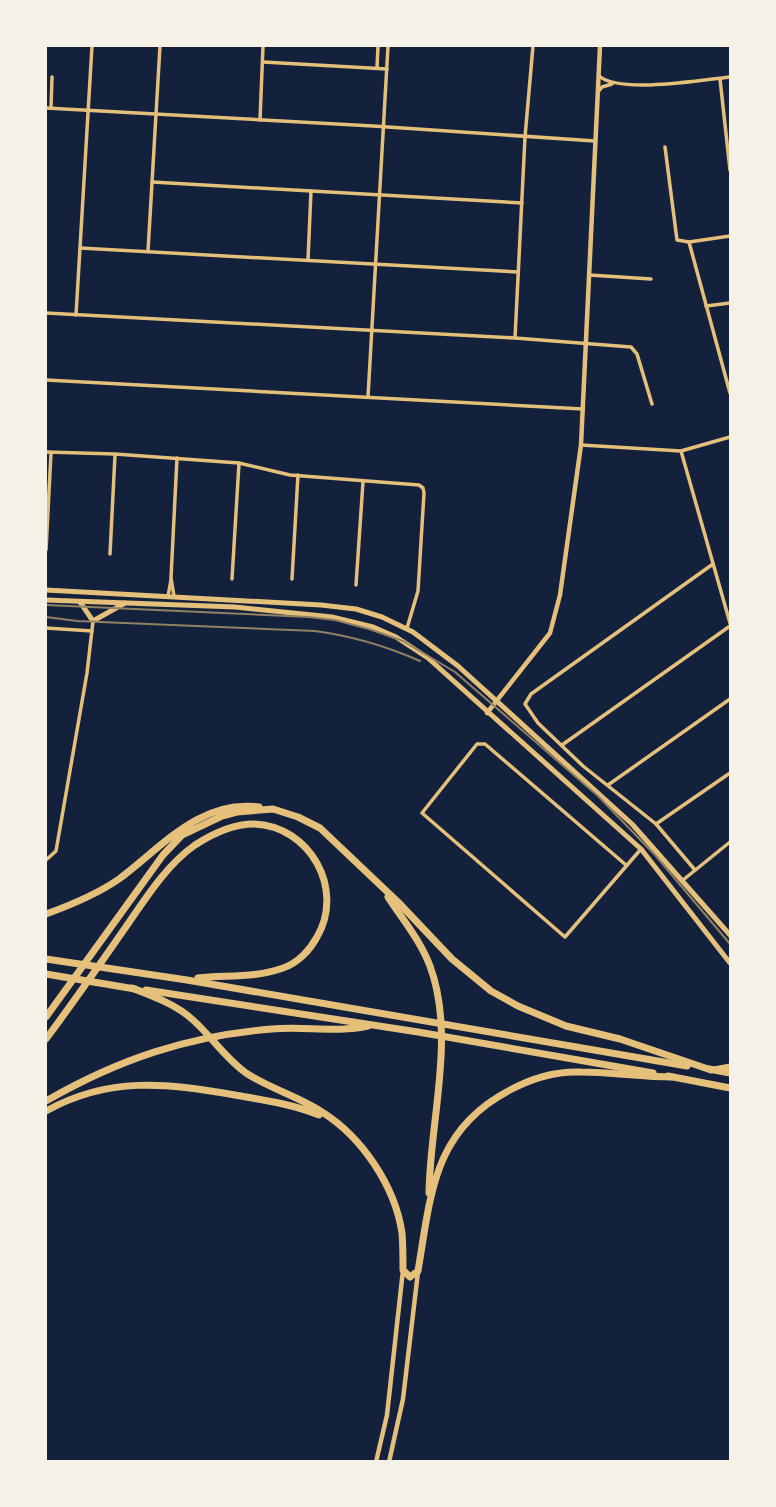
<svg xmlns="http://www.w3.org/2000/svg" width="776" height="1507" font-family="'Archivo Narrow',sans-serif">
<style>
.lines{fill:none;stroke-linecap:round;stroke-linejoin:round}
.minor{stroke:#e5c07b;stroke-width:3.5}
.tertiary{stroke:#e5c07b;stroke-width:4.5}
.secondary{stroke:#e5c07b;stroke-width:5}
.motorway{stroke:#e5c07b;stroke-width:7}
.tram{stroke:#918062;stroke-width:2}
</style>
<rect width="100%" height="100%" fill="#14213d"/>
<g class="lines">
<g class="minor">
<polyline points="263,62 387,69"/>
<polyline points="377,68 378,46"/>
<path d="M 599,76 C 620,94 702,80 730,77"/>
<polyline points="720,79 730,170"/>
<polyline points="598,92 602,87 612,84"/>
<polyline points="46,108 373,126 595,141"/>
<polyline points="51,108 52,77"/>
<polyline points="260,120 263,46"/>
<polyline points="665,147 677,240 689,242 730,236"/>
<polyline points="152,182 522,203"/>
<polyline points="689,242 730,393"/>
<polyline points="80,248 518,272"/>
<polyline points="148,251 160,46"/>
<polyline points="308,260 311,191"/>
<polyline points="589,275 651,279"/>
<polyline points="706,306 730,303"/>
<polyline points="46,313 515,338 631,347 637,354 652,404"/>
<polyline points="76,315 92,46"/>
<polyline points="515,338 525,137 533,46"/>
<polyline points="46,380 583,409"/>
<polyline points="368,397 388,46"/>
<polyline points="581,445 681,451 730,437"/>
<polyline points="681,451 730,623"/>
<polyline points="46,452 115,454 239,463 290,475 419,485 423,488 424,493 418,591 407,628"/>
<polyline points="46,550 51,453"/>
<polyline points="110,554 115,455"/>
<polyline points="232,579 239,463"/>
<polyline points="292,579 298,475"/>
<polyline points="356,585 363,482"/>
<polyline points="168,596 171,580"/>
<polyline points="174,596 171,578 177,458"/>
<polyline points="46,628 92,631"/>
<polyline points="562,745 730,626"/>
<polyline points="608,785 730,699"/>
<polyline points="656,824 730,773"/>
<polyline points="46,860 56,851 87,673 93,621"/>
<polyline points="626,865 485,744 477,744 422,813 565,937 641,849"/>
<polyline points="695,870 656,824 583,766 538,723 525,704 531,694 713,564"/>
<polyline points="683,880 730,842"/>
</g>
<g class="tertiary">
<polyline points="487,713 550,633 560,595 581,445 600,46"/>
<polyline points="376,1462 387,1415 403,1270"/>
<polyline points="389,1462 403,1399 418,1272"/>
</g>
<g class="secondary">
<polyline points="46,590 321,605 356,609 382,617 413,632 458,666 632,824 730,935"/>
<polyline points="46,600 235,607 332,617 373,627 396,637 428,658 641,849 730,963"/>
<polyline points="80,602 93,621 125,603"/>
<polyline points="714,1069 730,1066"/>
</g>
<g class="motorway">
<path d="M 388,897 C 403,920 420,940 430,966 C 456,1037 430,1119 429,1193"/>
<path d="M 46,914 C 71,905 96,895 119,879 C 161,848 200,799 259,807"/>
<polyline points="46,959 187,980 687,1066"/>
<polyline points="46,974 135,989"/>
<path d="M 132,988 C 153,996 177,1005 193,1020 C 212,1037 225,1058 246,1073 C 270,1089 298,1096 322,1112 C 362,1137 395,1186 402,1233 C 403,1245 403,1258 403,1270 L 410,1277 L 418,1271 C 431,1194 433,1130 510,1090 C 532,1078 555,1071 581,1072 C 612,1072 641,1077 672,1077"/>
<polyline points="146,990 418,1032 653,1073"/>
<polyline points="46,1017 163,855 182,835 222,816 237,812 273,809 298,817 320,828 398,902 452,959 491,991 518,1006 566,1026 620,1039 711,1070"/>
<path d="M 46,1039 C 72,1004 98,967 123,931 C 144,901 165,866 195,845 C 212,834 233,824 254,824 C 310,826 345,889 317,937 C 310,950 298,963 283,968 C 256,978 226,975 198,978"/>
<polyline points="709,1069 730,1073"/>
<polyline points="668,1076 730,1088"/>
<path d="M 46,1101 C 119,1059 188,1036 272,1029 C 304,1026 337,1033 368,1026"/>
<path d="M 46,1111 C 109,1076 166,1083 235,1095 C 263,1100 292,1104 319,1115"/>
</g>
<g class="tram">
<polyline points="46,605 309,617 335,620 369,629 403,641 455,672 598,796 655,855 730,944"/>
<path d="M 46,617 L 77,621 L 315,631 C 353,636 386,646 420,661"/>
</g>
</g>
<rect width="776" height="1507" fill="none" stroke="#f6f1e7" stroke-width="94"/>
</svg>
